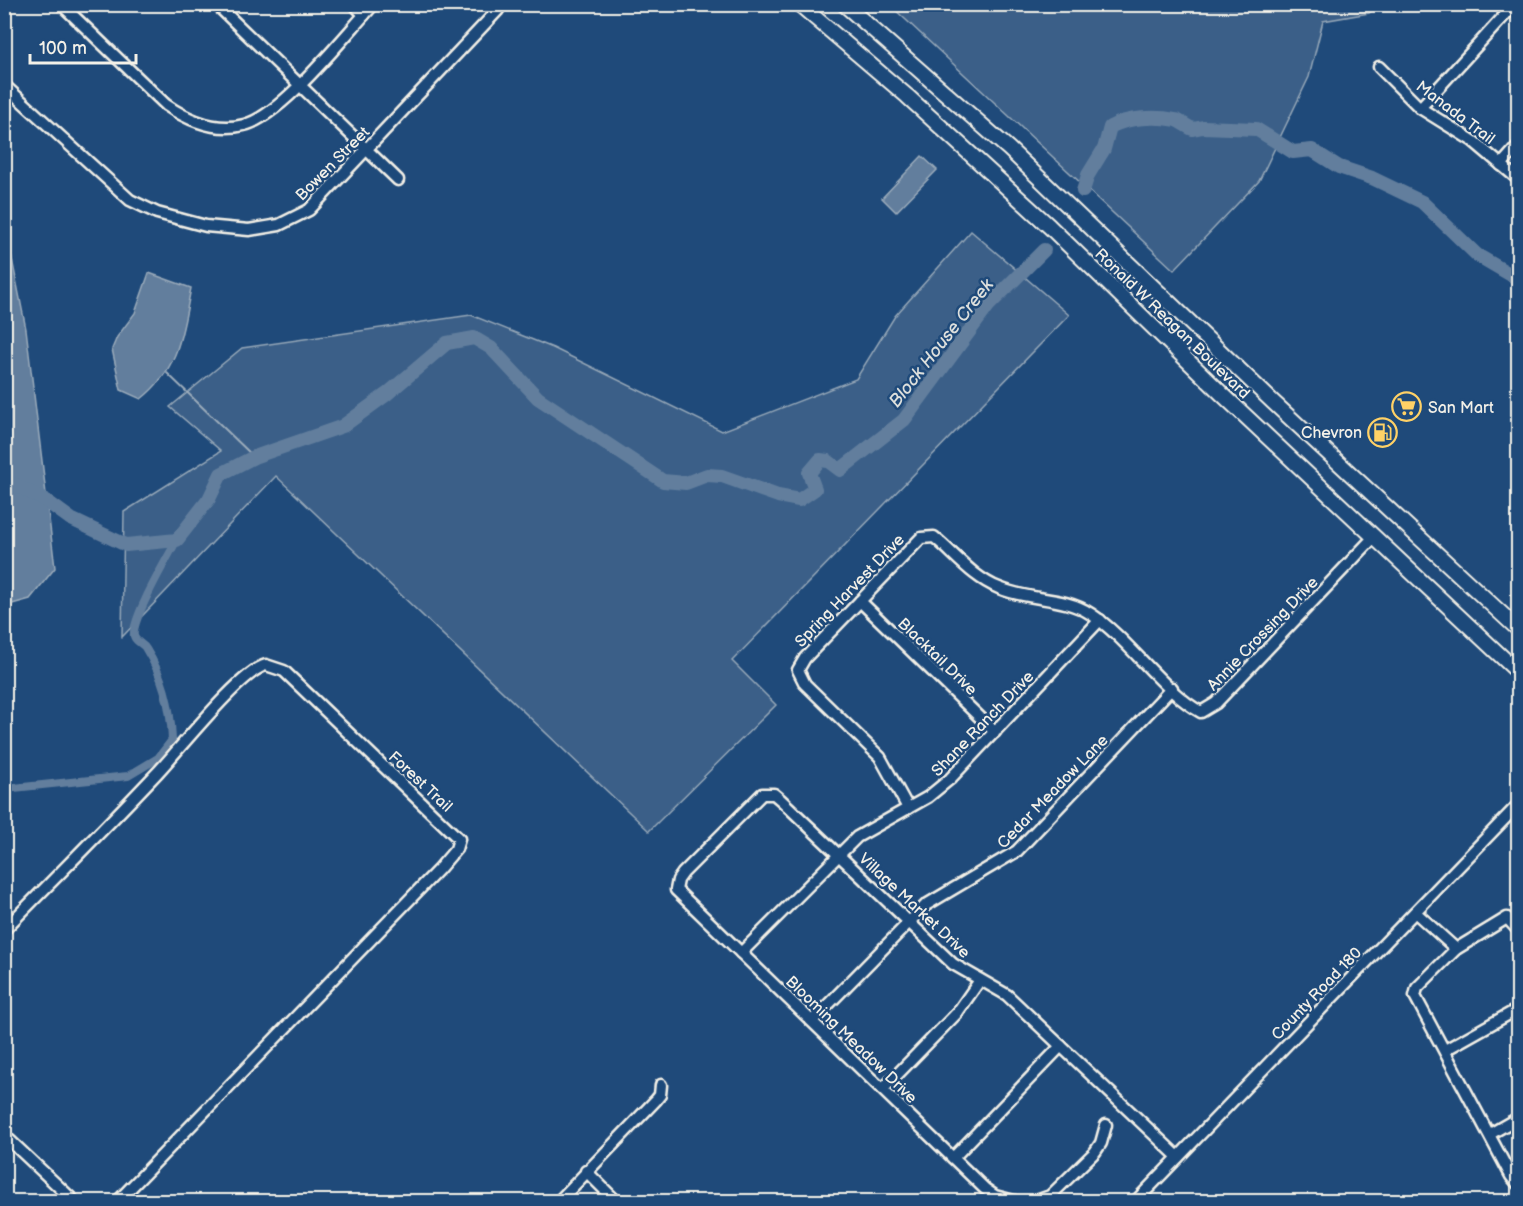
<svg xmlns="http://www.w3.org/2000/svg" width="1523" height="1206" font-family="'Balsamiq Sans',sans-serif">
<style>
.green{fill:#3a5f88;stroke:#97a8b8;stroke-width:1.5}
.water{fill:#627e9d;stroke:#9cacbb;stroke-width:1.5}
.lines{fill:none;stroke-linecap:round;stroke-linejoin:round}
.stream{stroke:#9cacbb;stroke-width:2}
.canal{stroke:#627e9d;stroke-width:8}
.river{stroke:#627e9d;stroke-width:14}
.minor-casing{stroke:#f4f1e8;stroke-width:15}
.major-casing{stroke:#f4f1e8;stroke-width:18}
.minor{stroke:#1f4a7a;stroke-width:10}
.major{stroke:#1f4a7a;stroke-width:14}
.labels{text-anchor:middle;stroke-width:5;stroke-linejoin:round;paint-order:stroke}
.street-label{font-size:16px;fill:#f4f1e8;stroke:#1f4a7a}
.poi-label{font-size:16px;fill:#f4f1e8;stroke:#1f4a7a;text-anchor:start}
.water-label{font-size:18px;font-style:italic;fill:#dee0dd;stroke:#1f4a7a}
</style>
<rect width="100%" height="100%" fill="#1f4a7a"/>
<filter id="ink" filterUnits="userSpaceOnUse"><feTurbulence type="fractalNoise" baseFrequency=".0167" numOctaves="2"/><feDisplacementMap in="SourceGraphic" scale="12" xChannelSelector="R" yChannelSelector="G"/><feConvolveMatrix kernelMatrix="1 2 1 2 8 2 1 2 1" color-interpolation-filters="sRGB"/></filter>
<g filter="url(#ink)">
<g class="green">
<polygon points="890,5 1379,5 1369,13 1323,21 1309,77 1259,181 1174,270"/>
<polygon points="971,231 1069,315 732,661 776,705 649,831 276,476 122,637 124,512 221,451 170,407 242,348 471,315 553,348 722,431 856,379 895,316"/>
</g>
<g class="water">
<polygon points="922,156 937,170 896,212 882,198"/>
<polygon points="4,244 10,249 26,329 55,568 30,599 5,606"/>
<path d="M 149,273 L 191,288 C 182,333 180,368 141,399 L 121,390 L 112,349 L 117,337 L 135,313 Z"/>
</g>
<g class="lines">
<polyline class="stream" points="167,373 254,457"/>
<path class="canal" d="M 4,789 L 128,776 L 158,758 L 172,740 C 171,709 163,676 146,649 C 143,643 136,643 134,636 C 131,619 167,559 177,540"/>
<g class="river">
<path d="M 1083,191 L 1088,175 L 1104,149 L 1110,127 C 1128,117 1156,116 1176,120 C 1182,122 1187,127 1193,129 L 1203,127 L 1256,129 L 1293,152 L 1312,150 L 1339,167 L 1372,178 L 1422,202 L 1477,255 L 1518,279"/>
<polyline points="4,479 45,500 71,519 126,545 177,540 209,499 221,474 254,457 343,426 387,394 447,343 474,338 491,348 538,398 663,481 686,483 707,475 722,476 778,496 799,500 815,489 809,473 820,460 828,461 840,470 904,420 988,306 1044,250"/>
</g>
<defs>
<g id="minor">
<path d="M 61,4 L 166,105 C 188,120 216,132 244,125 C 281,117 346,34 374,4"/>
<polyline points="216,4 398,180"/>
<polyline points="354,4 364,15"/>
<polyline points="1379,67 1420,108 1473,141 1518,179"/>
<polyline points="4,85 130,200 157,213 206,226 249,230 279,225 309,210 498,10 492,4"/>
<polyline points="1420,108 1515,4"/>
<polyline points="1501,165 1518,146"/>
<polyline points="860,601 995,732"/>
<path d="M 908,808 L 880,757 L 805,684 L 798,670 L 805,658 L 921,538 L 934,537 C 956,555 972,577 999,588 C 1029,601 1064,596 1091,614 C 1129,639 1163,692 1201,712 L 1216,703 L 1374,537"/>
<polyline points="1415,912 1456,949"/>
<path d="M 4,930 C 55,878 107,826 157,773 C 178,751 241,671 266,665 L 284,671 L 459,839 L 456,849 L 439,869 L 117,1202"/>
<polyline points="1518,930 1507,918 1456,949 1417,988 1415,996 1511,1176 1518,1184"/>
<polyline points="741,953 857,837 928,797 950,779 1100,620"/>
<polyline points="812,1021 926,905 1017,851 1172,688"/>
<polyline points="1445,1050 1518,1009"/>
<polyline points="883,1089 957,1013 980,980"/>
<polyline points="1490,1134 1518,1118"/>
<polyline points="4,1135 75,1202"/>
<polyline points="953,1158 1061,1046"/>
<polyline points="586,1171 617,1202"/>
<polyline points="558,1202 656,1100 660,1095 661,1085"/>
<polyline points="1018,1202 995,1196 985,1189 676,890 678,880 683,873 762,794 774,794 781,800 953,964 1007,995 1178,1157"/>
<polyline points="1033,1202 1050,1196 1095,1152 1101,1143 1106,1125"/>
<polyline points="1135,1202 1518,805"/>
</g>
<g id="major">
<polyline points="799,4 907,96 1049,226 1222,394 1518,672"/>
<polyline points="844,4 1009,149 1273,402 1518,629"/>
</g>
</defs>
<use href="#minor" class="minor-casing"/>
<use href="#major" class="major-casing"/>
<use href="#minor" class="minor"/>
<use href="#major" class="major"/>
</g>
</g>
<defs>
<symbol id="supermarket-ring" viewBox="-11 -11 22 22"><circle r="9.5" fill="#1f4a7a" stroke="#ffd166" stroke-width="1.5"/><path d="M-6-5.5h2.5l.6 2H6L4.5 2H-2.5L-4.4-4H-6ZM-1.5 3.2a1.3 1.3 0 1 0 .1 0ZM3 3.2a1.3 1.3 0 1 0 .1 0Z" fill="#ffd166"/></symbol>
<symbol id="fuel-ring" viewBox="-11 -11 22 22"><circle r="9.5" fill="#1f4a7a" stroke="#ffd166" stroke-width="1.5"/><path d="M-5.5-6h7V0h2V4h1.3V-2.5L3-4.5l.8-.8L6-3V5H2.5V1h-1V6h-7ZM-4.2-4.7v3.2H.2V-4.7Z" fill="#ffd166"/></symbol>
</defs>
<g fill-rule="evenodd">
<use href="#supermarket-ring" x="1390" y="390" width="33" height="33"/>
<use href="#fuel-ring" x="1366" y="416" width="33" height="33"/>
</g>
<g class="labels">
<g class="street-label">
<text transform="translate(1456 112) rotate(37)" y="6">Manada Trail</text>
<text transform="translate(332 163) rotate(-45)" y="6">Bowen Street</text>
<text transform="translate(1173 323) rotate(44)" y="6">Ronald W Reagan Boulevard</text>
<text transform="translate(849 590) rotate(-46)" y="6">Spring Harvest Drive</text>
<text transform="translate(1262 633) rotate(-46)" y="6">Annie Crossing Drive</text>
<text transform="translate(938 656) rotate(44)" y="6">Blacktail Drive</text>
<text transform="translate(982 723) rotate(-46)" y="6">Shane Ranch Drive</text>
<text transform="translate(421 781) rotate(43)" y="6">Forest Trail</text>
<text transform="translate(1052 791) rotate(-46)" y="6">Cedar Meadow Lane</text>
<text transform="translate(915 905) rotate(43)" y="6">Village Market Drive</text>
<text transform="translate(1316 993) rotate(-46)" y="6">County Road 180</text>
<text transform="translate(852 1039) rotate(44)" y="6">Blooming Meadow Drive</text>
</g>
<g class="poi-label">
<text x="1428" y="413">San Mart</text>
<text x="1362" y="438" text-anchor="end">Chevron</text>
</g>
<g class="water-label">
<text transform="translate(941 343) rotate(-52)" y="6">Block House Creek</text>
</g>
</g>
<rect width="1523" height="1206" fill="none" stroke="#1f4a7a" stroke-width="24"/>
<rect x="12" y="12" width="1499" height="1182" fill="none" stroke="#f4f1e8" stroke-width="2" filter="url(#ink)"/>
<path d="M30 54v9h106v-9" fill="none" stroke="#f4f1e8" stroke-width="3"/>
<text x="39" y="54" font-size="18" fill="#f4f1e8" stroke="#1f4a7a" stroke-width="4.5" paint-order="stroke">100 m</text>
</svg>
